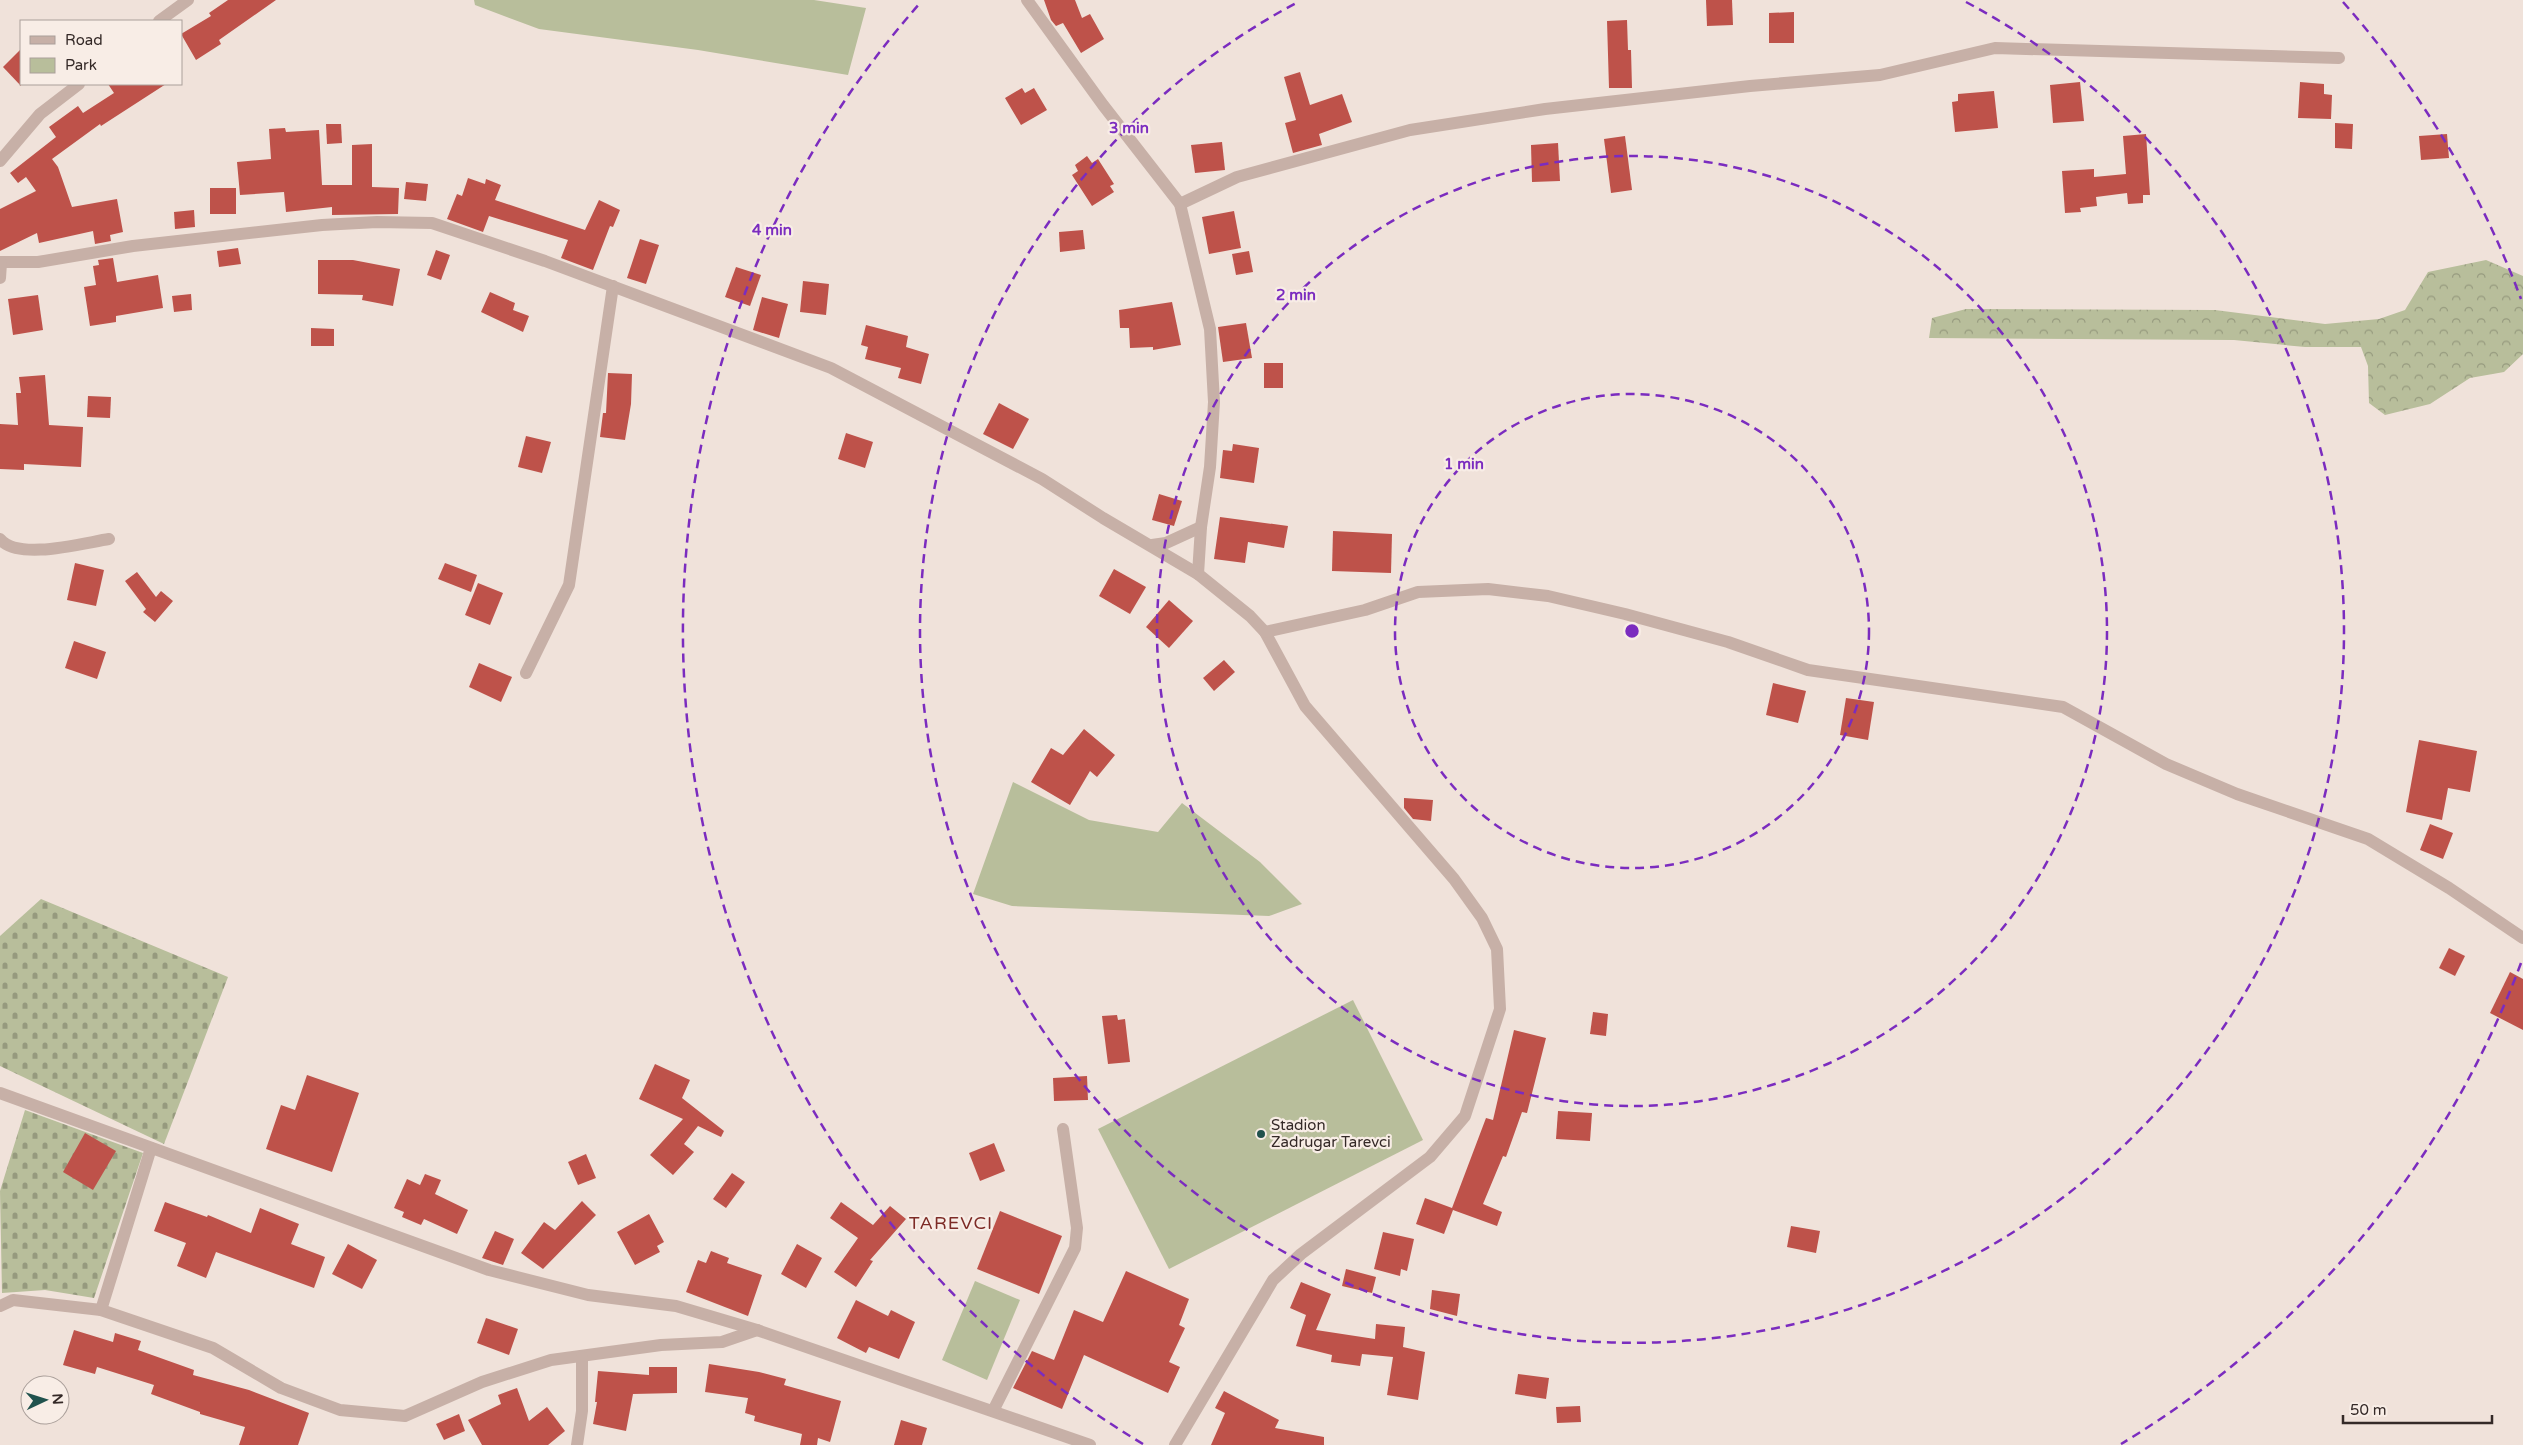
<svg xmlns="http://www.w3.org/2000/svg" width="2523" height="1445" font-family="'Varela Round',sans-serif">
<style>
.green{fill:#b8be9b}
.forest{fill:url(#forest-crowns)}
.cemetery{fill:url(#cemetery-stones)}
.building{fill:#be524a}
.lines{fill:none;stroke-linecap:round;stroke-linejoin:round}
.minor{stroke:#c7b0a7;stroke-width:12}
.ring{fill:none;stroke:#7b2cbf;stroke-width:2.5;stroke-dasharray:9 6}
.poi-dot{fill:#20524d;stroke:#f8ede6;stroke-width:2}
.labels{text-anchor:middle;stroke-width:4.5;stroke-linejoin:round;paint-order:stroke}
.poi-label{font-size:15px;fill:#342927;stroke:#f8ede6;text-anchor:start}
.quarter-label{font-size:18px;letter-spacing:1px;fill:#7d2b26;stroke:#f8ede6}
.centre{fill:#7b2cbf;stroke:#f8ede6;stroke-width:2.5}
.ring-label{font-size:15px;text-anchor:middle;font-weight:bold;fill:#7b2cbf;stroke:#f8ede6;stroke-width:4.5;stroke-linejoin:round;paint-order:stroke}
</style>
<defs>
<pattern id="forest-crowns" width="20" height="18" patternUnits="userSpaceOnUse" patternTransform="scale(1.25)"><rect width="20" height="18" fill="#b8be9b"/><path d="M2 6a3 3 0 1 1 6 0M12 15a3 3 0 1 1 6 0" fill="none" stroke="#969a7e"/></pattern>
<pattern id="cemetery-stones" width="16" height="16" patternUnits="userSpaceOnUse" patternTransform="scale(1.25)"><rect width="16" height="16" fill="#b8be9b"/><path d="M2 7V4a2 2 0 0 1 4 0v3zM10 15v-3a2 2 0 0 1 4 0v3z" fill="#969a7e"/></pattern>
</defs>
<rect width="100%" height="100%" fill="#f0e2da"/>
<g class="green">
<polygon points="474,0 814,0 866,8 848,75 698,50 539,29 475,5"/>
<polygon points="1013,782 1089,820 1158,832 1182,803 1260,862 1302,904 1269,916 1012,906 973,894"/>
<polygon points="1353,1000 1423,1140 1169,1269 1098,1129"/>
<polygon points="975,1281 1020,1300 987,1380 942,1360"/>
</g>
<polygon class="forest" points="2486,260 2523,276 2523,354 2504,372 2470,378 2430,404 2385,415 2369,403 2368,366 2361,347 2305,347 2234,340 1929,338 1932,318 1966,309 2215,310 2325,324 2379,319 2405,310 2428,272"/>
<g class="cemetery">
<polygon points="41,899 228,977 164,1144 0,1066 0,936"/>
<polygon points="25,1110 143,1153 94,1298 45,1290 2,1293 0,1191"/>
</g>
<g class="building">
<polygon points="228,0 276,0 219,40 221,44 196,60 181,34 211,16 209,13"/>
<polygon points="1044,0 1075,0 1082,18 1090,14 1104,39 1081,53 1063,23 1056,26 1051,20"/>
<polygon points="1706,0 1732,0 1733,25 1707,26"/>
<polygon points="1794,12 1794,43 1769,43 1769,13"/>
<polygon points="1627,20 1628,50 1631,50 1632,88 1609,88 1607,21"/>
<polygon points="21,49 21,86 3,67"/>
<polygon points="1300,72 1310,105 1342,94 1352,122 1319,134 1322,145 1293,153 1285,123 1296,120 1284,77"/>
<polygon points="2080,82 2084,121 2053,123 2050,85"/>
<polygon points="2300,82 2324,84 2324,94 2332,95 2331,119 2298,118"/>
<polygon points="108,84 166,84 101,126 100,124 52,159 58,167 72,207 117,199 123,232 110,235 111,241 95,244 93,231 39,243 37,233 0,251 0,209 36,191 26,177 18,183 10,173 56,137 49,127 78,106 83,113 114,93"/>
<polygon points="1022,88 1025,93 1034,88 1047,110 1021,125 1005,98"/>
<polygon points="1994,91 1998,128 1955,132 1952,102 1958,101 1958,94"/>
<polygon points="2335,123 2353,124 2352,149 2335,148"/>
<polygon points="326,124 341,124 342,143 327,144"/>
<polygon points="285,128 286,132 319,130 322,185 352,185 352,145 372,144 372,187 399,188 398,214 332,215 332,207 286,212 284,192 240,195 237,162 271,159 269,129"/>
<polygon points="2146,134 2150,195 2143,195 2143,203 2128,204 2127,193 2096,197 2097,206 2080,208 2081,212 2065,213 2062,171 2094,169 2094,177 2126,174 2123,136"/>
<polygon points="2447,134 2449,158 2421,160 2419,136"/>
<polygon points="1625,136 1632,190 1611,193 1604,139"/>
<polygon points="1222,142 1225,170 1195,173 1191,145"/>
<polygon points="1558,143 1560,181 1532,182 1531,145"/>
<polygon points="1087,156 1092,163 1098,159 1114,184 1110,186 1114,192 1092,206 1072,175 1078,171 1075,165"/>
<polygon points="468,178 485,184 486,179 501,185 495,200 585,230 599,200 620,210 613,227 610,226 593,270 561,258 568,240 489,216 483,232 447,219 457,194 462,196"/>
<polygon points="406,182 428,184 426,201 404,199"/>
<rect x="210" y="188" width="26" height="26"/>
<polygon points="194,210 195,227 175,229 174,212"/>
<polygon points="1234,211 1241,248 1209,254 1202,217"/>
<polygon points="1083,230 1085,249 1060,252 1059,232"/>
<polygon points="640,239 659,245 646,284 627,278"/>
<polygon points="238,248 241,264 219,267 217,251"/>
<polygon points="436,250 450,255 441,280 427,275"/>
<polygon points="1249,251 1253,272 1236,275 1232,254"/>
<polygon points="113,258 117,282 158,275 163,308 116,316 116,322 90,326 84,287 96,285 93,266 99,265 98,260"/>
<polygon points="318,260 353,260 400,269 393,306 362,300 363,295 318,294"/>
<polygon points="736,267 761,275 750,306 725,297"/>
<polygon points="803,281 829,284 826,315 800,312"/>
<polygon points="490,292 515,303 513,310 529,316 523,332 481,312"/>
<polygon points="191,294 192,310 174,312 172,296"/>
<polygon points="38,295 43,330 13,335 8,299"/>
<polygon points="762,297 788,304 779,338 753,330"/>
<polygon points="1172,302 1181,345 1153,350 1153,347 1130,348 1129,328 1120,328 1119,310"/>
<polygon points="1246,323 1252,358 1223,362 1218,327"/>
<polygon points="866,325 908,336 906,347 929,354 921,384 898,378 901,368 865,359 868,347 861,345"/>
<polygon points="311,328 334,329 334,346 311,346"/>
<rect x="1264" y="363" width="19" height="25"/>
<polygon points="608,373 632,374 631,404 625,440 600,437 603,413 606,413"/>
<polygon points="45,375 49,425 83,427 81,467 24,464 24,470 0,469 0,424 18,425 16,393 21,393 19,377"/>
<polygon points="88,396 111,397 110,418 87,417"/>
<polygon points="999,403 1029,419 1013,449 983,434"/>
<polygon points="846,433 873,442 865,468 838,459"/>
<polygon points="526,436 551,442 542,473 518,467"/>
<polygon points="1233,444 1259,448 1254,483 1220,478 1223,450 1232,451"/>
<polygon points="1159,494 1182,501 1174,526 1152,520"/>
<polygon points="1220,517 1288,526 1284,548 1248,542 1245,563 1214,559"/>
<polygon points="1333,531 1392,534 1391,573 1332,571"/>
<polygon points="75,563 104,570 96,606 67,600"/>
<polygon points="445,563 477,575 471,592 438,579"/>
<polygon points="1114,569 1146,587 1130,614 1099,596"/>
<polygon points="137,572 156,597 161,591 173,601 155,622 143,612 146,609 125,581"/>
<polygon points="478,583 503,593 490,625 465,615"/>
<polygon points="1169,600 1193,621 1169,648 1146,627"/>
<polygon points="74,641 106,652 97,679 65,668"/>
<polygon points="1224,660 1235,672 1214,691 1203,678"/>
<polygon points="479,663 512,677 501,702 469,687"/>
<polygon points="1773,683 1806,691 1798,723 1766,715"/>
<polygon points="1846,698 1874,702 1868,740 1840,735"/>
<polygon points="1084,729 1115,755 1097,777 1090,771 1070,805 1031,782 1051,748 1063,755"/>
<polygon points="2419,740 2477,751 2470,792 2448,788 2442,820 2406,812"/>
<polygon points="1404,798 1433,800 1431,821 1413,819 1404,808"/>
<polygon points="2430,824 2453,833 2443,859 2420,850"/>
<polygon points="2449,948 2465,956 2455,976 2439,968"/>
<polygon points="2510,972 2523,979 2523,1030 2490,1013"/>
<polygon points="1593,1012 1608,1014 1606,1036 1590,1034"/>
<polygon points="1117,1015 1118,1020 1125,1019 1130,1062 1108,1064 1102,1016"/>
<polygon points="1514,1030 1546,1038 1527,1113 1522,1112 1506,1157 1503,1156 1483,1204 1502,1212 1497,1226 1453,1210 1444,1234 1416,1224 1425,1198 1452,1208 1486,1118 1493,1120"/>
<polygon points="655,1064 690,1080 682,1098 724,1131 721,1137 698,1126 684,1144 694,1152 673,1175 650,1155 683,1119 639,1099"/>
<polygon points="307,1075 359,1093 332,1172 266,1149 281,1105 295,1110"/>
<polygon points="1087,1076 1088,1100 1054,1101 1053,1078"/>
<polygon points="1558,1111 1592,1113 1590,1141 1556,1139"/>
<polygon points="85,1133 116,1151 93,1190 63,1172"/>
<polygon points="994,1143 1005,1171 980,1181 969,1153"/>
<polygon points="586,1154 596,1178 578,1185 568,1162"/>
<polygon points="732,1173 745,1182 726,1208 713,1199"/>
<polygon points="425,1174 441,1180 435,1194 468,1210 457,1234 424,1219 421,1225 402,1217 404,1212 394,1208 407,1179 420,1185"/>
<polygon points="582,1201 596,1215 543,1269 521,1253 544,1222 555,1230"/>
<polygon points="165,1202 207,1217 208,1215 251,1233 260,1208 299,1224 291,1244 325,1257 314,1288 216,1252 206,1278 177,1266 186,1243 154,1231"/>
<polygon points="841,1202 873,1225 890,1206 906,1219 870,1260 873,1261 856,1287 834,1272 858,1238 830,1218"/>
<polygon points="1000,1211 1062,1236 1039,1294 977,1269"/>
<polygon points="649,1214 664,1242 657,1246 660,1252 635,1265 617,1232"/>
<polygon points="1791,1226 1820,1231 1816,1253 1787,1247"/>
<polygon points="495,1231 514,1239 503,1265 482,1258"/>
<polygon points="1383,1232 1414,1239 1407,1271 1401,1269 1400,1276 1374,1269"/>
<polygon points="348,1244 377,1260 362,1289 332,1274"/>
<polygon points="797,1244 822,1258 806,1288 781,1274"/>
<polygon points="711,1251 729,1258 727,1263 762,1275 748,1316 686,1292 698,1260 706,1263"/>
<polygon points="1346,1269 1376,1277 1372,1293 1342,1286"/>
<polygon points="1126,1271 1189,1299 1179,1325 1185,1328 1169,1362 1180,1367 1168,1393 1084,1355 1062,1409 1013,1388 1032,1351 1054,1360 1074,1310 1103,1322"/>
<polygon points="1301,1282 1331,1294 1316,1330 1375,1339 1376,1324 1405,1327 1403,1347 1425,1352 1418,1400 1387,1395 1393,1357 1362,1354 1360,1366 1331,1362 1332,1355 1296,1346 1306,1315 1290,1308"/>
<polygon points="1432,1290 1460,1294 1457,1316 1430,1309"/>
<polygon points="856,1300 888,1316 891,1310 915,1322 899,1359 869,1347 866,1353 837,1338"/>
<polygon points="486,1318 518,1329 509,1355 477,1343"/>
<polygon points="74,1330 113,1342 115,1333 141,1341 138,1350 194,1370 193,1375 249,1390 309,1413 298,1445 239,1445 245,1427 200,1414 200,1412 151,1394 154,1385 97,1367 95,1374 63,1365"/>
<polygon points="709,1364 759,1372 786,1379 784,1385 841,1401 830,1442 818,1438 817,1445 800,1445 802,1434 754,1421 755,1416 745,1413 748,1398 705,1392"/>
<polygon points="649,1367 677,1367 677,1393 633,1394 626,1431 593,1424 597,1402 595,1402 598,1371 649,1375"/>
<polygon points="1518,1374 1549,1378 1546,1399 1515,1394"/>
<polygon points="517,1388 529,1421 547,1407 565,1431 548,1445 482,1445 468,1420 501,1404 498,1395"/>
<polygon points="1224,1391 1279,1420 1275,1428 1324,1437 1324,1445 1211,1445 1225,1413 1215,1408"/>
<polygon points="1580,1406 1581,1422 1557,1423 1556,1407"/>
<polygon points="459,1414 465,1431 444,1440 436,1424"/>
<polygon points="901,1420 927,1428 922,1445 894,1445"/>
</g>
<g class="lines">
<g class="minor">
<polyline points="1027,0 1103,105 1180,204 1210,329 1214,402 1210,467 1201,527 1198,574 1250,616 1265,632 1305,706 1454,879 1482,918 1497,949 1500,1009 1465,1116 1430,1157 1301,1254 1273,1280 1175,1445"/>
<polyline points="159,21 188,0"/>
<polyline points="0,161 40,114 79,84"/>
<polyline points="1180,204 1237,177 1410,130 1545,109 1750,86 1880,75 1995,48 2339,58"/>
<polyline points="0,262 38,262 133,246 322,225 377,222 432,223 545,261 831,368 1042,479 1103,518 1198,574"/>
<polyline points="0,278 1,263"/>
<path d="M 0,539 C 18,561 83,543 109,539"/>
<polyline points="1152,545 1166,543 1201,527"/>
<polyline points="1265,632 1365,610 1418,592 1488,589 1548,596 1625,614 1728,642 1808,670 2063,707 2166,764 2237,794 2368,839 2449,888 2523,938"/>
<polyline points="526,673 569,585 613,286"/>
<polyline points="0,1093 489,1270 588,1295 676,1306 757,1330 1090,1445"/>
<polyline points="0,1306 13,1300 101,1310 213,1348 281,1388 340,1410 405,1416 482,1382 551,1360 661,1345 722,1342 757,1330"/>
<polyline points="101,1310 151,1148"/>
<polyline points="993,1411 1075,1248 1077,1228 1063,1129"/>
<polyline points="577,1445 582,1411 582,1357"/>
</g>
</g>
<g class="ring">
<circle cx="1632" cy="631" r="237"/>
<circle cx="1632" cy="631" r="475"/>
<path d="M1966 2A712 712 0 1 1 1298 2"/>
<path d="M2521 963A949 949 0 0 1 2121 1444M1143 1444A949 949 0 0 1 921 2M2343 2A949 949 0 0 1 2521 299"/>
</g>
<circle class="poi-dot" cx="1261" cy="1134" r="5"/>
<g class="labels">
<g class="poi-label">
<text x="1271" y="1130">Stadion<tspan x="1271" dy="17">Zadrugar Tarevci</tspan></text>
</g>
<g class="quarter-label">
<text x="951" y="1229">TAREVCI</text>
</g>
</g>
<circle cx="1632" cy="631" r="8" class="centre"/>
<g class="ring-label">
<text x="1129" y="133">3 min</text>
<text x="772" y="235">4 min</text>
<text x="1296" y="300">2 min</text>
<text x="1464" y="469">1 min</text>
</g>
<rect x="20" y="20" width="162" height="65" fill="#f8ede6" stroke="#aa9f9a"/>
<rect x="30" y="36" width="25" height="8" fill="#c7b0a7" stroke="#aa9f9a"/>
<text x="65" y="45" font-size="15" fill="#342927">Road</text>
<rect x="30" y="58" width="25" height="15" fill="#b8be9b" stroke="#aa9f9a"/>
<text x="65" y="70" font-size="15" fill="#342927">Park</text>
<g transform="translate(45 1400) rotate(86)"><circle r="24" fill="#f8ede6" stroke="#aa9f9a"/>
<path d="M0-4L9 19L0 12L-9 19Z" fill="#20524d"/>
<text y="-8" font-size="14" font-weight="bold" text-anchor="middle" fill="#342927">N</text>
</g>
<path d="M2343 1415v8h149v-8" fill="none" stroke="#342927" stroke-width="2.5"/>
<text x="2350" y="1415" font-size="15" fill="#342927" stroke="#f8ede6" stroke-width="4" paint-order="stroke">50 m</text>
</svg>
